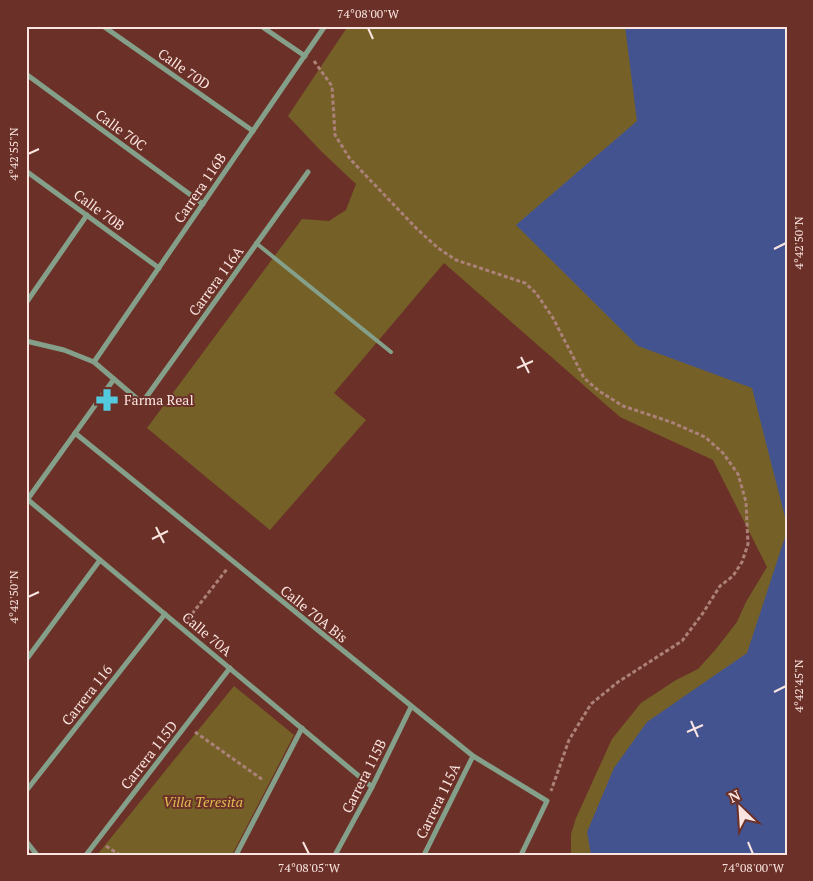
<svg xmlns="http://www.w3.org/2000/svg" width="813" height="881" font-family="'PT Serif',serif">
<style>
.green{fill:#756128}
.water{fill:#435390}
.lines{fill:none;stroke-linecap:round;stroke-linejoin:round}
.path{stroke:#ab8179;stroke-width:3;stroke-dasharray:4 2.5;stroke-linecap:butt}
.service{stroke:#85a08a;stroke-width:4}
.minor{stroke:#85a08a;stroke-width:5}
.ticks{fill:none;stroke:#fbe5e0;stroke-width:2}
.labels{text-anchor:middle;stroke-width:4;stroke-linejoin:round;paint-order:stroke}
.street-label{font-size:14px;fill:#fbe5e0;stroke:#6b3128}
.poi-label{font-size:14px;fill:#fbe5e0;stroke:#6b3128;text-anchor:start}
.park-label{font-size:14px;font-style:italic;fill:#e0bc52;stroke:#6b3128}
.neatline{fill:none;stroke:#fbe5e0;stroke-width:2}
.ticks-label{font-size:12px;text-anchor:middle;fill:#fbe5e0}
</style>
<rect width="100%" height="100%" fill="#6b3128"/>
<g class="green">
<polygon points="348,26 787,26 787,855 571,855 571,834 576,818 612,739 641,703 676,680 698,669 716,649 737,622 746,602 767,567 713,460 620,417 444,263 334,393 366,420 270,530 147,428 302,219 329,221 346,210 356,184 322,152 288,116"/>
<polygon points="234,686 294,735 232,855 97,855"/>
</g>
<g class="water">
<polygon points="625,26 787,26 787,525 752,388 638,346 516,225 637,121"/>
<polygon points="787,531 787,855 591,855 587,832 614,768 647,722 747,653"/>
</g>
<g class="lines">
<g class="path">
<polyline points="314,61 332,86 335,135 350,159 417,229 438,248 456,260 525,283 536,293 553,318 584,378 599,391 623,406 671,422 705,437 723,453 738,474 746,502 748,544 742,562 733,576 720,586 703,613 682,641 618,682 591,704 569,740 551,791"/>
<polyline points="188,619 227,569"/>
<polyline points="195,732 263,780"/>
<polyline points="106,846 120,855"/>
</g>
<polyline class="service" points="256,243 391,352"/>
<g class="minor">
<polyline points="103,26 253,131"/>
<polyline points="261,26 305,56"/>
<polyline points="26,74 203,204"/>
<polyline points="26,171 159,268"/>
<polyline points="26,303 87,215"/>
<polyline points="26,341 64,350 94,362 142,403 308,172"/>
<polyline points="94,362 325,26"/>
<polyline points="75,433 473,756 547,801 521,855"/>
<polyline points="27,499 372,787"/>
<polyline points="27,500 114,379"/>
<polyline points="26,660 100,560"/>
<polyline points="26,791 165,614"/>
<polyline points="26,841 37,855"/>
<polyline points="86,855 230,668"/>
<polyline points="236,855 302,728"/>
<polyline points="335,855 372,787 411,707"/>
<polyline points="424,855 473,756"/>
</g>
</g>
<path class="ticks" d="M 368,28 L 373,39M 28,154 L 39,149M 774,249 L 786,243M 521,357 L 529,373M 517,368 L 533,361M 156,527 L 164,543M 152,539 L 168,531M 28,597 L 39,592M 774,692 L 786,686M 691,721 L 698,737M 687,732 L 703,725M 303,842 L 309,854M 748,842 L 753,854"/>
<defs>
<symbol id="pharmacy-bare" viewBox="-9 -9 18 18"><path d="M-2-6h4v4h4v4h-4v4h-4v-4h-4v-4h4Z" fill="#54cade" stroke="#6b3128" stroke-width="2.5" paint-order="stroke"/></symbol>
</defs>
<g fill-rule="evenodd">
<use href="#pharmacy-bare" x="91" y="384" width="32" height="32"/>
</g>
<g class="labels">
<g class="street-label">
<text transform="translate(184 69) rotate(35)" y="5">Calle 70D</text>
<text transform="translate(121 130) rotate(36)" y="5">Calle 70C</text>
<text transform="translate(200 188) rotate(-56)" y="5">Carrera 116B</text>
<text transform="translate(99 210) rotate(36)" y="5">Calle 70B</text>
<text transform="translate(216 281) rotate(-54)" y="5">Carrera 116A</text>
<text transform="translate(314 614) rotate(39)" y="5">Calle 70A Bis</text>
<text transform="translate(207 634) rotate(40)" y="5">Calle 70A</text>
<text transform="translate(87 695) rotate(-52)" y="5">Carrera 116</text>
<text transform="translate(149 755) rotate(-52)" y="5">Carrera 115D</text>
<text transform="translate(364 776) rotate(-63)" y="5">Carrera 115B</text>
<text transform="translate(438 801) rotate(-64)" y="5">Carrera 115A</text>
</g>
<g class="poi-label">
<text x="124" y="405">Farma Real</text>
</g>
<g class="park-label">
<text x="203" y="807">Villa Teresita</text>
</g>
</g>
<rect width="813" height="881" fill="none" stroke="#6b3128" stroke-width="55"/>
<g transform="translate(740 808) rotate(335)" stroke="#6b3128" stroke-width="4" paint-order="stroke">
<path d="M0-4L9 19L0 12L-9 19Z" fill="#fbe5e0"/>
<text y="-8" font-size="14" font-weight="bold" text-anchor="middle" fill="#fbe5e0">N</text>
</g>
<rect x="28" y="28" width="758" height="826" class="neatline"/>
<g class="ticks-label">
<text x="368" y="18">74°08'00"W</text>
<text transform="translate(14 154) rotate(-90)" y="4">4°42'55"N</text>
<text transform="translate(799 243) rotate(-90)" y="4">4°42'50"N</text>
<text transform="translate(14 597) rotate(-90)" y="4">4°42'50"N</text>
<text transform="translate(799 686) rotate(-90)" y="4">4°42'45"N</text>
<text x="309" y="872">74°08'05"W</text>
<text x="753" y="872">74°08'00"W</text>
</g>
</svg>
